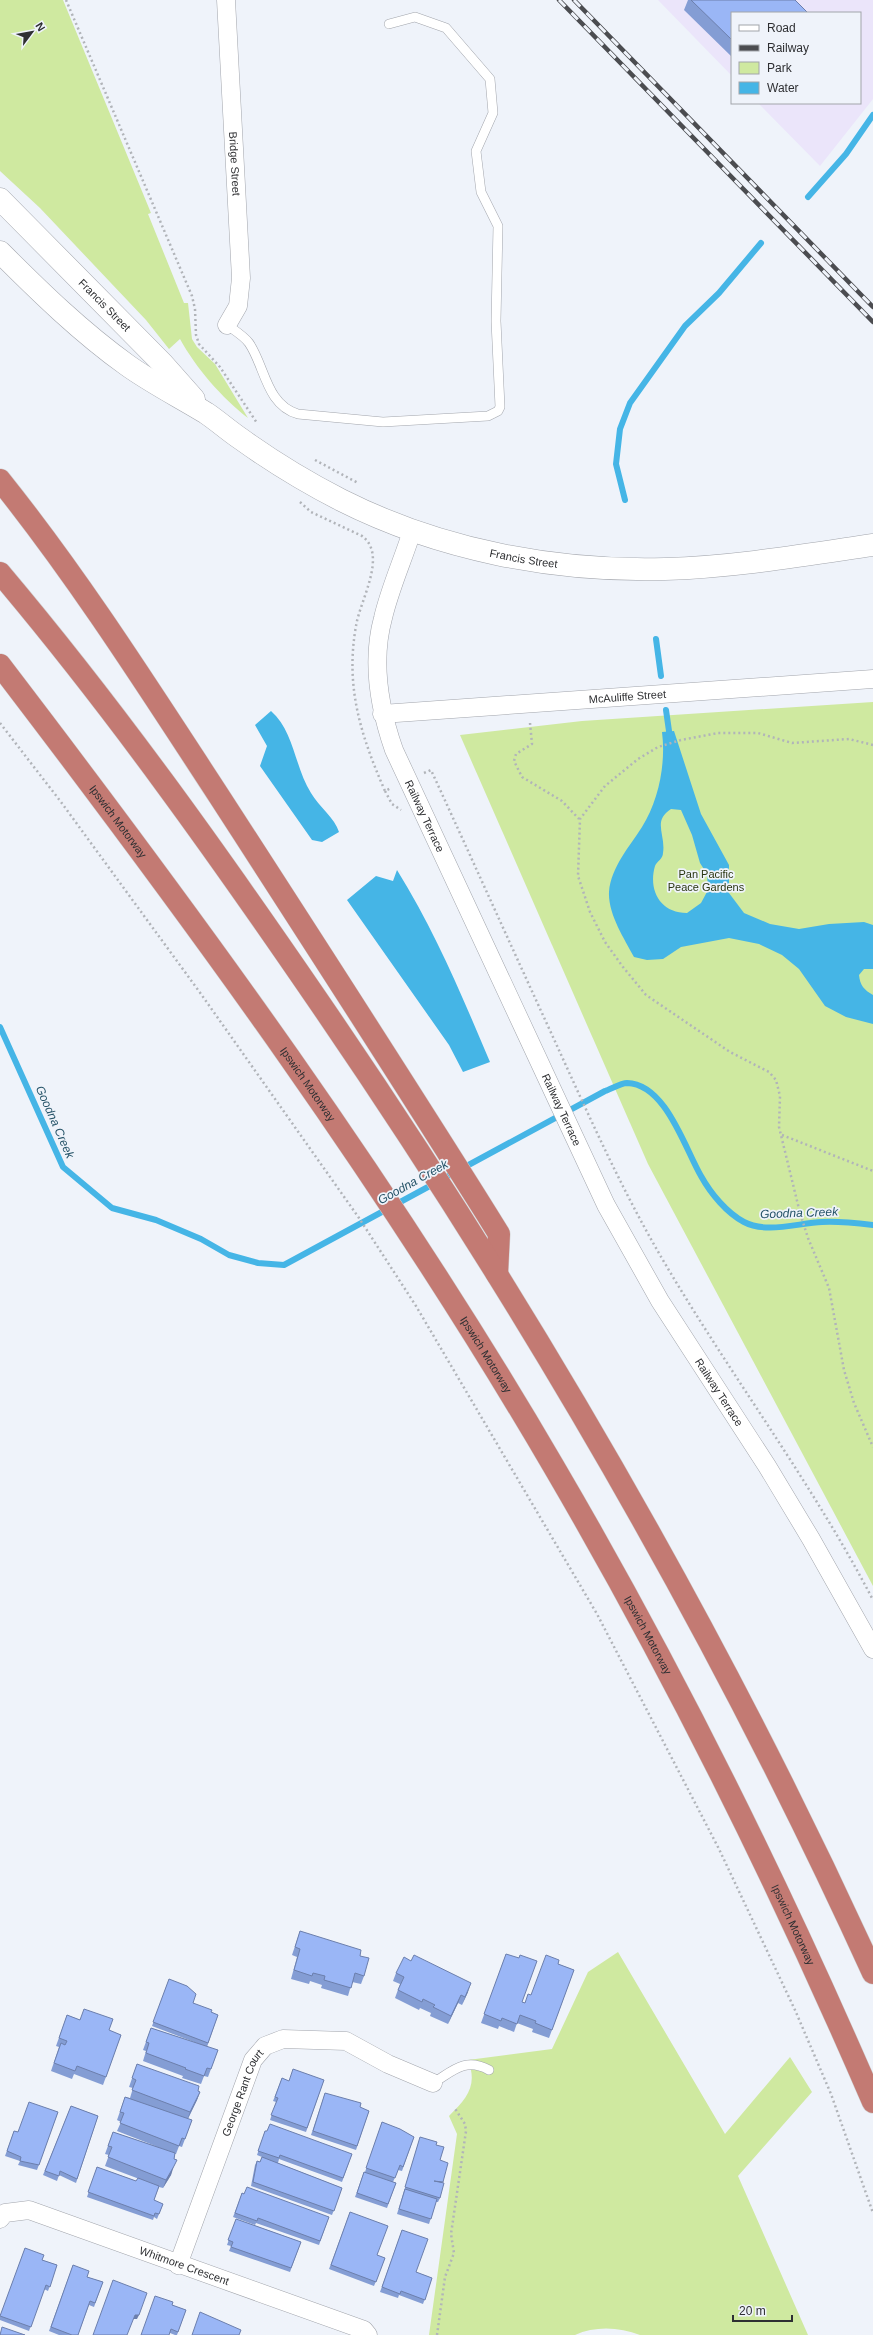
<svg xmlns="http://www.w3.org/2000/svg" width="873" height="2335" font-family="Arial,sans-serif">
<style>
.industrial{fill:#ebe5fa}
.green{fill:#cfe9a0}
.water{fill:#45b5e6;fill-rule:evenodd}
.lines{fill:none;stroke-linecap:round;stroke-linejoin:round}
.stream{stroke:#45b5e6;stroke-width:6}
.lane-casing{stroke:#a2a5ac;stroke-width:10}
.street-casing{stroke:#a2a5ac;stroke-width:19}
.secondary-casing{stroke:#a2a5ac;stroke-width:23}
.highway-casing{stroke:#d1d1d2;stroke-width:23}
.path{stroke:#b1b4b9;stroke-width:2.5;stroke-dasharray:2 3;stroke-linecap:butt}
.lane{stroke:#fff;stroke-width:9}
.street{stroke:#fff;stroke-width:18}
.secondary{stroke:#fff;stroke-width:22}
.highway{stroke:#c37a73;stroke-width:22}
.rail-casing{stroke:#4b4c50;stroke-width:4.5}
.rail{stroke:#eff3fa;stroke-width:3;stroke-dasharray:9;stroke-linecap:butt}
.wall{fill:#849dd4}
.shaded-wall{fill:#6c7fac}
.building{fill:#9ab6f6;stroke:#6c7fac}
.labels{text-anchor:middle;stroke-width:3.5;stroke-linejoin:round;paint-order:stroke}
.street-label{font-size:11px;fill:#2e2f32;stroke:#eff3fa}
.park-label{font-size:11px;fill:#2b3712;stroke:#eff3fa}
.water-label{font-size:12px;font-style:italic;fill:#245267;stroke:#eff3fa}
</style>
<rect width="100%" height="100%" fill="#eff3fa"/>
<polygon class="industrial" points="658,0 873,0 873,99 820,166 758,103 860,103 860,13 732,13 732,76"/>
<g class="green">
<path d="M 0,0 L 63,0 L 151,213 L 148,214 L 184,303 L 188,303 L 192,339 L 197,347 L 215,364 L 248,418 C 222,398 196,368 180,339 L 169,349 L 146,320 L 40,208 L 0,171 Z"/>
<polygon points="873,702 873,1586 648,1164 460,735 582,721"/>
<path d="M 618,1952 L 725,2134 L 790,2057 L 812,2092 L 738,2176 L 808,2335 L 640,2335 C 619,2327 595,2326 575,2335 L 429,2335 L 457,2134 L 449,2116 C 467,2098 478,2086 468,2060 L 552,2049 L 588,1972 Z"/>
</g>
<g class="water">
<path d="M 271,711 C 294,731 295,768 311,793 C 319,807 335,818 339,832 L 322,842 L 312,840 L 260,766 L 267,746 L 255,725 Z"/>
<path d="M 674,731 L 701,814 L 729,865 L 729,893 L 744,913 L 770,924 L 799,929 L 829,924 L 864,922 L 873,925 L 873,969 L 864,969 L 859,975 C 860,985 864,990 873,995 L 873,1024 L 846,1017 L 825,1006 L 799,969 L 782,955 L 759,944 L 729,938 L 681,947 L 663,959 L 647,960 L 634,957 C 624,938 608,914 609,892 C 611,867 630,846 642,827 C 659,800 666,763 662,732 ZM 671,809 L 681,810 L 692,835 L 700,863 L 707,874 L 708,890 L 701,903 L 687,913 C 660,913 648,890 655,866 C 657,861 663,859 663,853 C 666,835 652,821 671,809 Z"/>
<path d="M 397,870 C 435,931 462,996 490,1062 L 463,1072 L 449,1045 L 347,900 L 376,876 L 393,881 Z"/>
</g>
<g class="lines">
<g class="stream">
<polyline points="808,197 846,154 873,115"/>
<polyline points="625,500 616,464 620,429 630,403 685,326 719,293 761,243"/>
<polyline points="656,639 661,676"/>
<polyline points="666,710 670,738"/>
<path d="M 0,1027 L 63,1167 L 112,1208 L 156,1220 L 201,1239 L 229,1255 L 258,1263 L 284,1265 L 605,1091 C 611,1089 621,1083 627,1083 C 666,1084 685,1149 701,1176 C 711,1194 727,1213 744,1222 C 766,1234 798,1223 822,1222 C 838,1221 856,1223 873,1225"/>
</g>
<defs>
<g id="lane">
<path d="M 227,325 C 234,330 244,336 249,343 C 265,366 266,405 298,414 L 383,422 L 488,416 L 498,411 L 500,407 L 496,321 L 498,226 L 481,192 L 476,151 L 493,113 L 490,79 L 446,28 L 415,17 L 389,24"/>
<path d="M 433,2083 C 453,2071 465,2057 489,2070"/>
</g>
<g id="street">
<path id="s1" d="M 226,0 L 241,278 L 238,306 L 227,325"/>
<path id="s2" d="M 412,531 C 403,560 390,588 383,618 C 371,662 379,707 394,750 L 606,1205 L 660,1301 L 767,1466 L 811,1539 L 873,1649"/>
<path id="s3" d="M 382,714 L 873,679"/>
<path id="s4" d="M 0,2219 L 5,2213 L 29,2210 L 364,2330 L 368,2335"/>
<path id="s5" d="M 178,2265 L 253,2060 L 265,2046 L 283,2039 L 346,2041 L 388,2064 L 433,2083"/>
</g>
<g id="secondary">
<path id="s6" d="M 0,199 L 163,364 L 194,399"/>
<path id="s7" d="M 0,252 C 40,292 81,332 127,365 C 152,383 180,397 206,413 C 218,421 229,431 241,439 C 273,462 306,482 341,500 C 440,550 554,572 665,569 C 734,567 805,555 873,545"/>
</g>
<g id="highway">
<path d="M 0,480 C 80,580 149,689 219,796 C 309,935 398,1073 486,1213 L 499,1234 L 497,1274"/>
<path d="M 0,573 C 114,708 217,853 317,999 C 529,1308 718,1632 873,1973"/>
<path id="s8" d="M 0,665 C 197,923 390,1186 554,1467 C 674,1672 779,1884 873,2102"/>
</g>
</defs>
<use href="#lane" class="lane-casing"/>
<use href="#street" class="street-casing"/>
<use href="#secondary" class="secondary-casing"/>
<use href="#highway" class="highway-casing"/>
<g class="path">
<polyline points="66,0 192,296 195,309 196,335 199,344 220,367 257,423"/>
<polyline points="315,460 358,483"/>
<path d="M 300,502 L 311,512 L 362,536 C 388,555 360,600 356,626 C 345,687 361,736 385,791 L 391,788"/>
<polyline points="0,723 61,802 201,994 359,1218 416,1306 597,1614 719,1849 795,2010 831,2094 873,2213"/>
<polyline points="530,723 532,744 516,754 514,761 522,777 562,801 579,819"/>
<polyline points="873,745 849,739 792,743 758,733 718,733 681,740 658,747 638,759 605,786 580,819 578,876 590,912 605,942 623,967 646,995 730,1052 769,1072 776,1080 780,1096 779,1127 800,1213 808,1238 829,1288 844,1370 854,1403 873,1447"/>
<path d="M 424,773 L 431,770 C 472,859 512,948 553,1037 C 584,1105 615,1175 652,1241 C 721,1363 808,1475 873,1600"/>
<polyline points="385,791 392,804 401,810"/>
<polyline points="782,1135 873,1171"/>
<polyline points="437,2335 445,2277 454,2253 451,2234 466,2131 465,2124 454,2107"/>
</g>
<use href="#lane" class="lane"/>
<use href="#street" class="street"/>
<use href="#secondary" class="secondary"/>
<use href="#highway" class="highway"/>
<defs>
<g id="rail">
<polyline points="559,0 873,322"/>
<polyline points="574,0 873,307"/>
</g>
</defs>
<use href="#rail" class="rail-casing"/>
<use href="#rail" class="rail"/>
</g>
<g class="wall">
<polygon points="688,0 795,0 807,12 807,13 732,13 732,57 684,10"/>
<polygon points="300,1931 360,1956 364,1976 361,1984 352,1982 348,1996 321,1988 322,1985 310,1981 309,1984 291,1979 297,1957 292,1955"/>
<polygon points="506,1954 522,2002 525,2003 558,1964 574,1970 549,2038 532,2032 533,2029 517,2023 514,2032 499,2026 498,2029 481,2023"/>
<polygon points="396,1973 468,1992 462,2005 458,2003 448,2024 430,2016 431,2013 420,2008 419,2010 395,1998 400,1984 393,1981"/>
<polygon points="169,1979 193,2003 211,2012 218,2015 207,2047 218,2050 208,2077 204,2076 201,2084 182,2078 183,2076 143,2061 146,2051 143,2050 151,2028 202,2045 152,2026"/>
<polygon points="67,2015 121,2035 103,2085 74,2074 72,2079 51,2071 59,2047 56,2046"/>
<polygon points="137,2064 198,2091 200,2092 197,2100 188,2119 192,2120 182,2147 179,2146 176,2154 175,2154 171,2175 163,2188 159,2187 154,2200 163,2204 157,2219 154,2217 153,2220 87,2197 97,2167 136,2181 142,2180 105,2166 109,2155 105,2154 113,2132 158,2147 117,2131 121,2122 117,2120 125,2097 130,2098 133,2088 129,2087"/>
<polygon points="282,2078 288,2081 324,2080 306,2132 270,2120 276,2102 273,2101"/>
<polygon points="325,2093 369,2111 356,2150 311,2135"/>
<polygon points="71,2106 98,2116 76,2183 59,2175 57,2181 43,2175"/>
<polygon points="58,2112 37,2170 18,2165 20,2161 5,2156 14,2131 18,2132"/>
<polygon points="382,2122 414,2137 402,2171 398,2170 393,2182 396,2183 387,2208 355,2197 364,2172 365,2172"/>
<polygon points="265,2131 352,2154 342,2182 279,2159 278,2163 342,2188 332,2215 251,2186 255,2165 257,2161 260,2162 262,2157 257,2155"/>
<polygon points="419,2141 440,2160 442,2183 440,2198 438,2202 436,2202 429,2224 397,2214"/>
<polygon points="242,2193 329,2217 319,2245 256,2223 255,2225 233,2217"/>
<polygon points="350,2212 377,2255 385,2258 374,2286 329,2269"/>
<polygon points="236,2219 301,2242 290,2272 229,2251 231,2246 227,2245"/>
<polygon points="402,2230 416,2272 432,2278 423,2304 399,2295 398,2298 380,2292"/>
<polygon points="25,2248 42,2260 57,2265 48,2291 44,2289 29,2331 0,2320 0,2317"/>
<polygon points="73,2265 87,2277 103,2282 94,2307 89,2305 78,2335 59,2335 49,2331"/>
<polygon points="172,2305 186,2310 177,2335 175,2335 170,2333 141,2335"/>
</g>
<g class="shaded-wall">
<polygon points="471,1983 468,1992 462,2005 465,1997"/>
<polygon points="461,1995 458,2003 448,2024 451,2016"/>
<polygon points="200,2092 197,2100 187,2120 190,2112"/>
<polygon points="174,2166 171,2175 163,2188 166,2180"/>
<polygon points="135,2315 139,2315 137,2319 133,2319"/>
</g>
<g class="building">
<polygon points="691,0 795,0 807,12 806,13 732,13 732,40"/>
<polygon points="300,1931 361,1950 360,1956 369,1958 364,1976 355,1973 351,1988 324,1980 325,1976 313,1973 312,1976 294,1970 300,1949 295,1947"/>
<polygon points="506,1954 519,1958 520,1955 537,1961 522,2002 525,2003 528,1994 531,1995 546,1955 559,1960 558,1964 574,1970 552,2030 535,2023 536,2021 520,2015 517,2024 502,2018 501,2021 484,2014"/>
<polygon points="414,1955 471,1983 465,1997 461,1995 451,2016 433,2007 435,2005 423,1999 422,2002 398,1990 404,1977 396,1973 404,1957 411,1961"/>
<polygon points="169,1979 187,1986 196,1994 193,2003 212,2010 211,2012 218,2015 208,2043 153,2022"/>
<polygon points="84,2009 113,2019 109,2030 121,2035 106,2077 77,2066 75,2071 54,2063 61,2043 65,2045 67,2041 59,2038 67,2015 80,2020"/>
<polygon points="151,2028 218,2050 211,2069 207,2068 204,2076 185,2069 186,2068 146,2053 149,2043 146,2042"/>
<polygon points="137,2064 199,2086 198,2091 200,2092 190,2112 132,2090 136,2080 132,2078"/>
<polygon points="293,2069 324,2080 307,2128 271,2115 278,2098 275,2097 282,2078 289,2081"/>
<polygon points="325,2093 361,2103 360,2107 369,2111 357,2146 313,2131"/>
<polygon points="125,2097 192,2120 185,2139 182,2138 179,2146 120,2123 124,2113 120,2112"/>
<polygon points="29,2102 58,2112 39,2165 20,2161 21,2157 7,2151 14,2131 18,2132"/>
<polygon points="71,2106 98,2116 77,2179 60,2171 59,2176 45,2171"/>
<polygon points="382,2122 400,2129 414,2137 403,2167 400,2165 395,2178 366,2168"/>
<polygon points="270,2124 352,2154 343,2178 280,2155 279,2158 258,2151 265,2131 267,2131"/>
<polygon points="113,2132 175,2153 174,2159 177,2160 174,2166 166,2180 108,2157 112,2147 108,2146"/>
<polygon points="420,2137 437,2142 436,2145 444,2147 440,2160 448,2163 443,2182 434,2181 444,2183 440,2198 405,2187"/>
<polygon points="262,2157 342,2188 334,2211 253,2182 257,2161 260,2162"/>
<polygon points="97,2167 136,2181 138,2178 159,2186 154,2200 163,2204 159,2214 155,2213 154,2216 88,2192"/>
<polygon points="364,2172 396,2183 388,2204 357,2193"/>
<polygon points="247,2187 329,2217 320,2241 258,2218 257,2221 235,2213 242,2193 244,2194"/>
<polygon points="405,2189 437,2199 431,2219 399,2209"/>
<polygon points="350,2212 388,2226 377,2255 385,2258 376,2282 331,2265"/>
<polygon points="236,2219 301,2242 291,2268 231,2247 233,2242 228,2240"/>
<polygon points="402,2230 428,2239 416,2272 432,2278 425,2300 401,2291 400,2294 382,2287"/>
<polygon points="25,2248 44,2255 42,2260 57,2265 50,2287 46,2285 31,2327 0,2316"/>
<polygon points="73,2265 89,2271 87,2277 103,2282 95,2303 90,2301 78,2335 72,2335 51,2327"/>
<polygon points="113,2280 147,2293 139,2315 135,2315 127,2335 93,2335"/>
<polygon points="155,2296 173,2302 172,2305 186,2310 178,2332 171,2329 169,2335 141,2335"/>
<polygon points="200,2312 241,2330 239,2335 192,2335"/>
<polygon points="2,2327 25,2335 0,2335"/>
</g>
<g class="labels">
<g class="street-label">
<text dy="4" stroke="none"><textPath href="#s1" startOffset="164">Bridge Street</textPath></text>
<text dy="4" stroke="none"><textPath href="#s6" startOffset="149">Francis Street</textPath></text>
<text dy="4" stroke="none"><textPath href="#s7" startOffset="616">Francis Street</textPath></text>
<text dy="4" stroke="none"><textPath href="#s3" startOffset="246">McAuliffe Street</textPath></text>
<text dy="4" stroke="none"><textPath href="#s2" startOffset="299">Railway Terrace</textPath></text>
<text dy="4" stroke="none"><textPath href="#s8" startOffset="196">Ipswich Motorway</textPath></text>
<text dy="4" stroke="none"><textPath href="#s8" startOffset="520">Ipswich Motorway</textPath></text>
<text dy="4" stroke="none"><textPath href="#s2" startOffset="623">Railway Terrace</textPath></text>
<text dy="4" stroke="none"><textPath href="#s8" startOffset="844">Ipswich Motorway</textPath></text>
<text dy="4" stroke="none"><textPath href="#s2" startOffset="947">Railway Terrace</textPath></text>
<text dy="4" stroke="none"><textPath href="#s8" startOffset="1168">Ipswich Motorway</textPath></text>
<text dy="4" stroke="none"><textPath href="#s8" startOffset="1492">Ipswich Motorway</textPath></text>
<text dy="4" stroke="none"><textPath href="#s5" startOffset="184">George Rant Court</textPath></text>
<text dy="4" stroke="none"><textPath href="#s4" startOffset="197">Whitmore Crescent</textPath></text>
</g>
<g class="park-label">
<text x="706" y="878">Pan Pacific<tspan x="706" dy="13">Peace Gardens</tspan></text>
</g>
<g class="water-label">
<text transform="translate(55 1122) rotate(66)" y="4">Goodna Creek</text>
<text transform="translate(413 1182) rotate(-29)" y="4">Goodna Creek</text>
<text transform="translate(799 1213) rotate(-2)" y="4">Goodna Creek</text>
</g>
</g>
<rect x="731" y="12" width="130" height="92" fill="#eff3fa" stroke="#a2a5aa"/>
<rect x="739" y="25" width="20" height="6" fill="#ffffff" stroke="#a2a5aa"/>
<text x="767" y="32" font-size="12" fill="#2e2f32">Road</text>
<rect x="739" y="45" width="20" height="6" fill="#4b4c50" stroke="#a2a5aa"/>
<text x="767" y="52" font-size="12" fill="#2e2f32">Railway</text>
<rect x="739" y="62" width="20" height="12" fill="#cfe9a0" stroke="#a2a5aa"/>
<text x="767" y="72" font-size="12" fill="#2e2f32">Park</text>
<rect x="739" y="82" width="20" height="12" fill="#45b5e6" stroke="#a2a5aa"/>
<text x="767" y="92" font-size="12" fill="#2e2f32">Water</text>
<g transform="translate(32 32) rotate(58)" stroke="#eff3fa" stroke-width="3" paint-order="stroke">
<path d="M0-3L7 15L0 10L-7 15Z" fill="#2e2f32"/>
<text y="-6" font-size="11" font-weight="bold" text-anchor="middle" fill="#2e2f32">N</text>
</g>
<path d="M733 2315v6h59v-6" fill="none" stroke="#2e2f32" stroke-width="2"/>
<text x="739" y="2315" font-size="12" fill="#2e2f32" stroke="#eff3fa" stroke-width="3" paint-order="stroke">20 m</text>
</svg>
